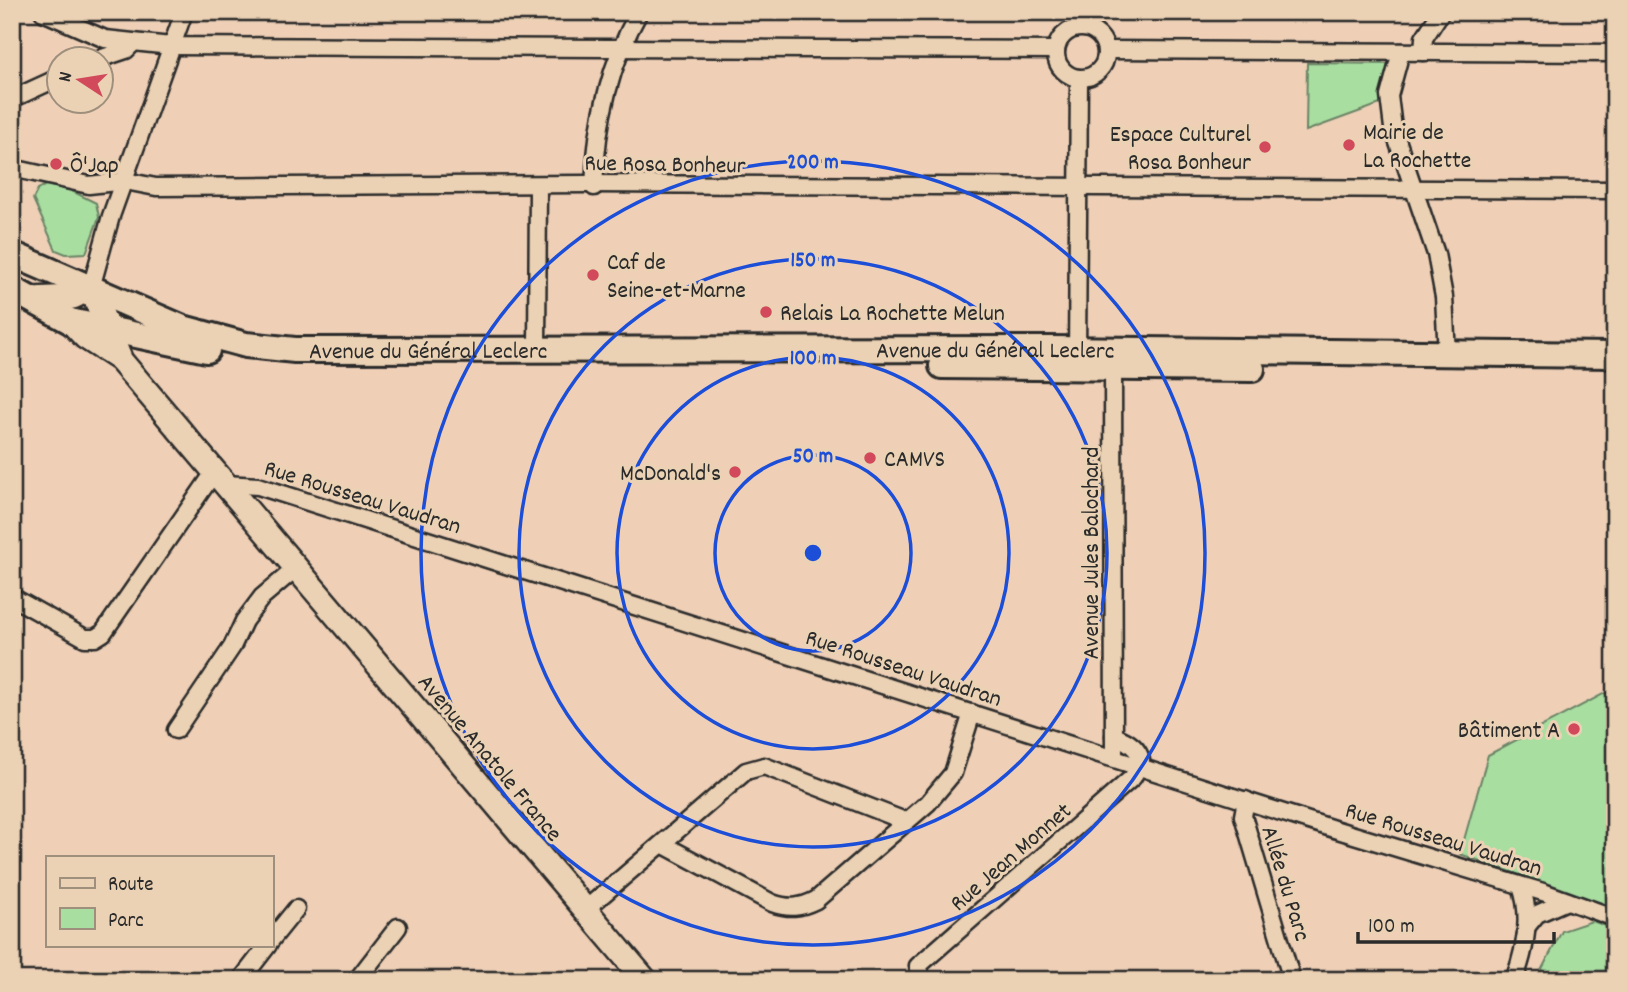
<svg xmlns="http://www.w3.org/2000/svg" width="1627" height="992" font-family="Dekko,sans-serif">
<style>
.green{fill:#a9dea1;stroke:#6a8466;stroke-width:2}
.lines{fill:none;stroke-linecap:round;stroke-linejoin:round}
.street-casing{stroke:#2b2b2b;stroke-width:21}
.secondary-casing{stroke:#2b2b2b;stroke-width:28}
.primary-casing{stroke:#2b2b2b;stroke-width:30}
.street{stroke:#ecd2b4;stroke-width:16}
.secondary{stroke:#ecd2b4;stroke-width:23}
.primary{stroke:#ecd2b4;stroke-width:24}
.ring{fill:none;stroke:#1d4ed8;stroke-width:3.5}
.poi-dot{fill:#d1495b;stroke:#ecd2b4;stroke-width:2.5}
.labels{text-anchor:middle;stroke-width:6;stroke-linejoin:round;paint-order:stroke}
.poi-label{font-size:24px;fill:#2b2b2b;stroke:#ecd2b4;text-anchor:start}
.street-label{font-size:24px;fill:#2b2b2b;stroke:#ecd2b4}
.centre{fill:#1d4ed8;stroke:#ecd2b4;stroke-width:3.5}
.ring-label{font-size:21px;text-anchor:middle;font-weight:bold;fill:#1d4ed8;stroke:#ecd2b4;stroke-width:6;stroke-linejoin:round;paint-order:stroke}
</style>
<rect width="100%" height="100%" fill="#efd0b7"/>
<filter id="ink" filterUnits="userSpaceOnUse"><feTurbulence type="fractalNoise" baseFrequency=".0143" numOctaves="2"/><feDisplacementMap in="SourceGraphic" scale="14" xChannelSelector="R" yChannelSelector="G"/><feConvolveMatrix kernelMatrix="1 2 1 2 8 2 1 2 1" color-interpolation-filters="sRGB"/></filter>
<g filter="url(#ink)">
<g class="green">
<polygon points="1307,63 1392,64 1383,103 1306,131"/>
<polygon points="46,185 72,191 96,203 99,217 86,253 66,254 56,250 33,199 38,189"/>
<polygon points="1605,693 1615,695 1615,908 1460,854 1488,755"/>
<polygon points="1592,921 1615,929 1615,980 1536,980 1562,931"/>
</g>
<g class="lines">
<defs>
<g id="street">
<polyline points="43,12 105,39 171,46 1056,50"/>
<circle cx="1081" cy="53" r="25"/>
<polyline points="1106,50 1615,53"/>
<polyline points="1401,52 1389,96 1393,128 1436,254 1444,297 1447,355"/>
<polyline points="1423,52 1424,38 1441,12"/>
<polyline points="96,60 126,50 132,44"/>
<polyline points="12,99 60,77"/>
<polyline points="12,168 89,185 125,181 156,187 587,184 1615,190"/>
<path d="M 594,187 C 596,126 609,65 639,12"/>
<polyline points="91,288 111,216 184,12"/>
<polyline points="537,350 538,186"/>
<polyline points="1077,359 1079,78"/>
<polyline points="1113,361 1114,758"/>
<polyline points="225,484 258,486 1334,829 1543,892 1615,918"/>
<polyline points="12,597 85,638 95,638 103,633 215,471"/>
<polyline points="176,730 232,647 244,621 262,597 295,569"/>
<polyline points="1246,800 1243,816 1292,980"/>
<path d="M 664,845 L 772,903 C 789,909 800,908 816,900 L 928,803 L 953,773 L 972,713"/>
<polyline points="586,909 746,771 764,766 905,821"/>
<polyline points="1528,925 1537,914 1567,901"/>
<polyline points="271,940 296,909"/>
<polyline points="241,980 268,945"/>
<polyline points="357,980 398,927"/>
<path d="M 922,980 L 918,966 L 1133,777 L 1141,760 C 1138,747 1126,740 1114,736"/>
<path d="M 1514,980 C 1526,949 1532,917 1521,886"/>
</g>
<g id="secondary">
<polyline points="32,299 73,297 91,288 121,361 645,980"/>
<polyline points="70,321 85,337 119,359"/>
</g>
<g id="primary">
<path id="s1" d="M 12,254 L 183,328 L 246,345 L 295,350 L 1052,349 L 1615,355"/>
<polyline points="12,289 70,321 207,350"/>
<polyline points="942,366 1252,369"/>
</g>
</defs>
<use href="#street" class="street-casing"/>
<use href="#secondary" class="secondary-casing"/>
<use href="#primary" class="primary-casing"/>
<use href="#street" class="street"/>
<use href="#secondary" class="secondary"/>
<use href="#primary" class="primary"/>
</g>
</g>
<g class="ring">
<circle cx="813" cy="553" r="98"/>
<circle cx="813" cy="553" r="196"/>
<circle cx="813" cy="553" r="294"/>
<circle cx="813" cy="553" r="392"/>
</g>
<g class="poi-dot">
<circle cx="1349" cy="145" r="7"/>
<circle cx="1265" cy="147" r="7"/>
<circle cx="56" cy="164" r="7"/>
<circle cx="593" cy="275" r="7"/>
<circle cx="766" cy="312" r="7"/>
<circle cx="870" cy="458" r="7"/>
<circle cx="735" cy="472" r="7"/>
<circle cx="1574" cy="729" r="7"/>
</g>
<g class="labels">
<g class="poi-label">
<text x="1363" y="139">Mairie de<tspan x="1363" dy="28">La Rochette</tspan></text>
<text x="1251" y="141" text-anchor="end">Espace Culturel<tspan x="1251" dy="28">Rosa Bonheur</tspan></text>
<text x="70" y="172">Ô'Jap</text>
<text x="607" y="269">Caf de<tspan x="607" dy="28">Seine-et-Marne</tspan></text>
<text x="780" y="320">Relais La Rochette Melun</text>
<text x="884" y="466">CAMVS</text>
<text x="721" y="480" text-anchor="end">McDonald's</text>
<text x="1560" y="737" text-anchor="end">Bâtiment A</text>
</g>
<g class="street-label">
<text transform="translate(665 163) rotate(1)" y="8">Rue Rosa Bonheur</text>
<text dy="8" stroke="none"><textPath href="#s1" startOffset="1001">Avenue du Général Leclerc</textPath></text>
<text dy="8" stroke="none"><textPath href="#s1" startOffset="434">Avenue du Général Leclerc</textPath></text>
<text transform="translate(363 496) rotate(17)" y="8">Rue Rousseau Vaudran</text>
<text transform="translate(1090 553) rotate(-90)" y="8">Avenue Jules Balochard</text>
<text transform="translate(904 667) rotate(18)" y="8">Rue Rousseau Vaudran</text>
<text transform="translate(491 757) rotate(50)" y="8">Avenue Anatole France</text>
<text transform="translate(1444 838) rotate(17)" y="8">Rue Rousseau Vaudran</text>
<text transform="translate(1010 856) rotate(-41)" y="8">Rue Jean Monnet</text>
<text transform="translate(1287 883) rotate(73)" y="8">Allée du Parc</text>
</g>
</g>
<circle cx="813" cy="553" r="10" class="centre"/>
<g class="ring-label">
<text x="813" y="168">200 m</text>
<text x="813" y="266">150 m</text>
<text x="813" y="364">100 m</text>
<text x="813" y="462">50 m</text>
</g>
<rect width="1627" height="992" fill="none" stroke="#ecd2b4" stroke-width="42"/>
<rect x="21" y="21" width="1585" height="950" fill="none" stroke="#2b2b2b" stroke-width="2.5" filter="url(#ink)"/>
<rect x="46" y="856" width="228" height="91" fill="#ecd2b4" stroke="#9f8f7d" stroke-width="2"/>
<rect x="60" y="878" width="35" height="10" fill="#ecd2b4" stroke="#9f8f7d" stroke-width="2"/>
<text x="108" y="890" font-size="21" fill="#2b2b2b">Route</text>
<rect x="60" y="908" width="35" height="21" fill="#a9dea1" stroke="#9f8f7d" stroke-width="2"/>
<text x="108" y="926" font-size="21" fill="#2b2b2b">Parc</text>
<g transform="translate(80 80) rotate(282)"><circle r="33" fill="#ecd2b4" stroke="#9f8f7d" stroke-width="2"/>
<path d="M0-5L12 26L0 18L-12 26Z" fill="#d1495b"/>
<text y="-10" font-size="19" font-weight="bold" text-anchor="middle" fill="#2b2b2b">N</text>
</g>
<path d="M1358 932v10h196v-10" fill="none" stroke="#2b2b2b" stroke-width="3.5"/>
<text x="1368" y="932" font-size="21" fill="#2b2b2b" stroke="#ecd2b4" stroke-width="5" paint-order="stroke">100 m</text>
</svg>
